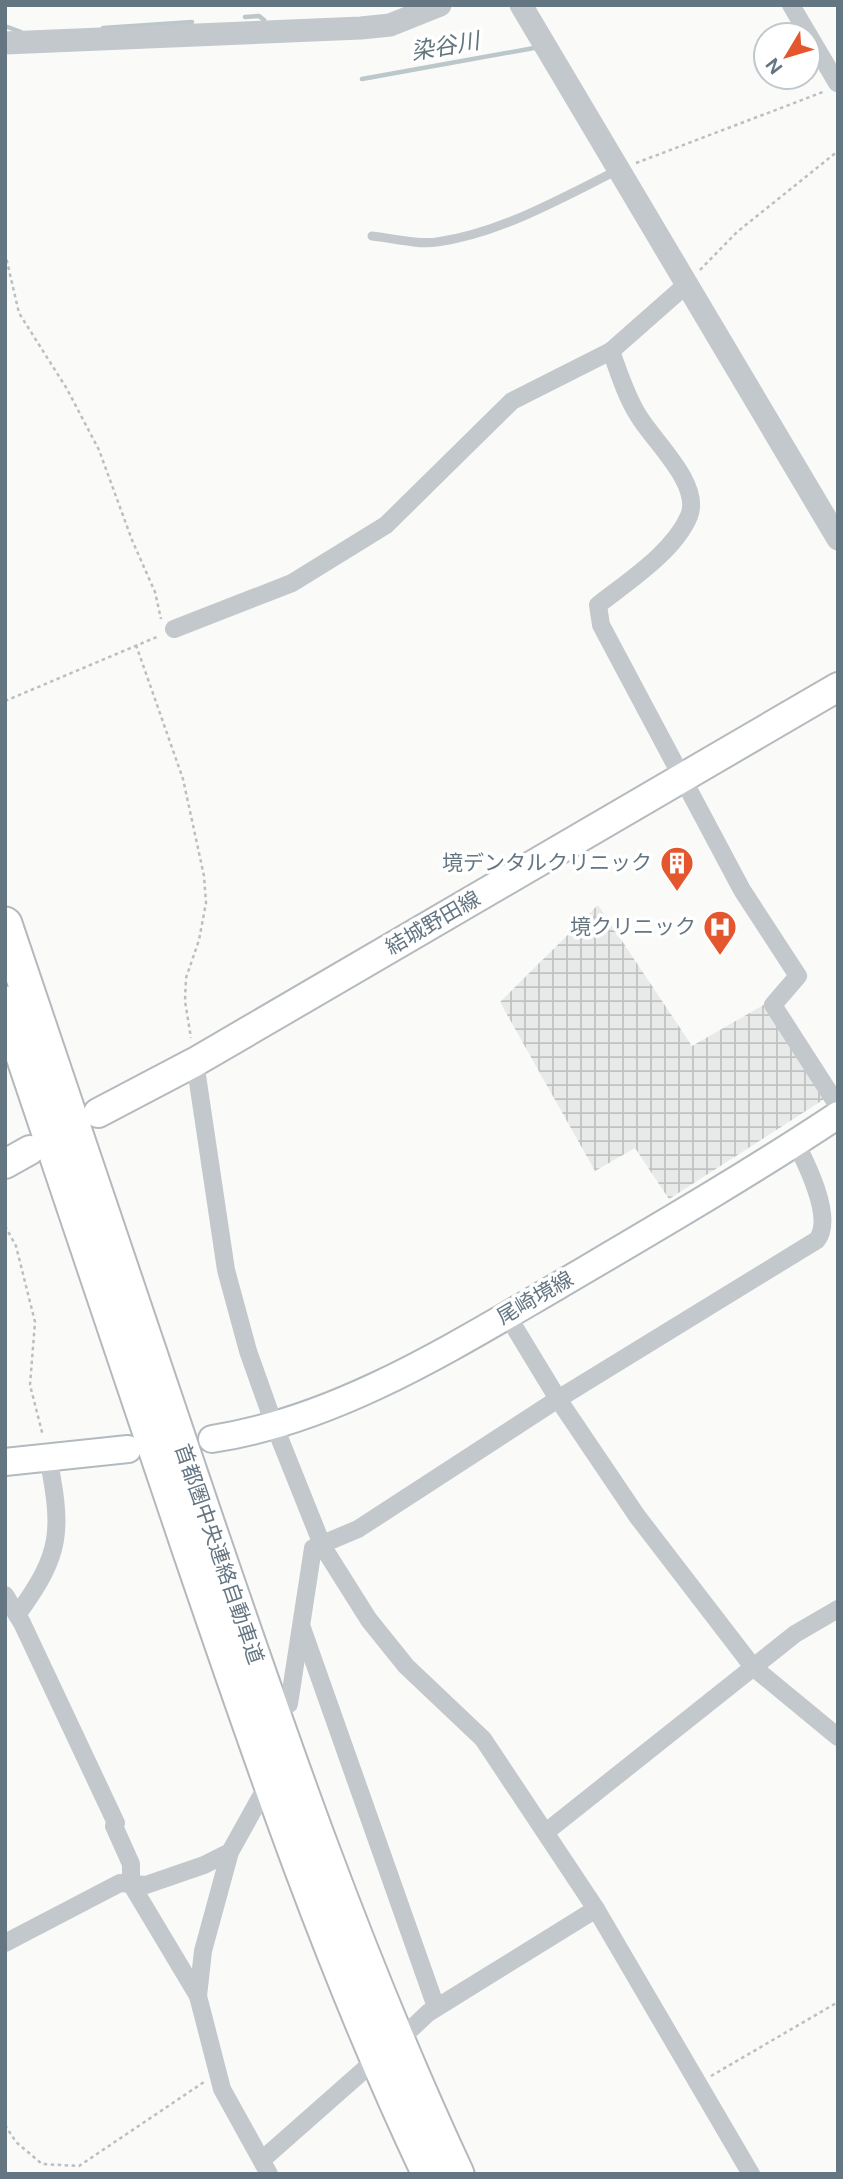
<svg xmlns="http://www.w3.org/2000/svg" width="843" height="2179" font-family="'DM Sans','Noto Sans JP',sans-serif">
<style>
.industrial{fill:url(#industrial-grid)}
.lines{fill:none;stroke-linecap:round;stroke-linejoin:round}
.stream{stroke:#bbc7cb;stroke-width:4.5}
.secondary-casing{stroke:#b3babf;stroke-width:30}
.primary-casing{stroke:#b5babe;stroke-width:32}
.motorway-casing{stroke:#b4b9bd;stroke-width:37}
.path{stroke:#bbbfc2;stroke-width:2.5;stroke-dasharray:3.5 3.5;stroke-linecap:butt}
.service{stroke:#c3c8cc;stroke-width:9}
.minor{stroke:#c3c8cc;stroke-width:18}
.tertiary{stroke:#c3c8cc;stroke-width:23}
.secondary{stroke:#fff;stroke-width:26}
.primary{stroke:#fff;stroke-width:28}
.motorway{stroke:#fff;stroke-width:33}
.labels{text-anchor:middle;stroke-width:7;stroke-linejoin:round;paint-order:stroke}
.poi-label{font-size:21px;fill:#657683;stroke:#fff;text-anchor:end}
.street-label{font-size:21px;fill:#657683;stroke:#fff}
.water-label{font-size:23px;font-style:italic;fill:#60757c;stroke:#fff}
</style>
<defs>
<pattern id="industrial-grid" width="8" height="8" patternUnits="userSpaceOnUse" patternTransform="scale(1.75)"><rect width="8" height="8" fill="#e8e9e9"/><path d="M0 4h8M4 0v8" fill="none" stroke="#c0c1c2"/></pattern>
</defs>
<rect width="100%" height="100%" fill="#fafaf8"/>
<polygon class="industrial" points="598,905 692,1046 767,1003 826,1098 669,1199 635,1148 595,1171 500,1002"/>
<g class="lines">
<g class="stream">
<polyline points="245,17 259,16 264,20"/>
<polyline points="5,26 21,32"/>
<polyline points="103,28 192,22"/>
<polyline points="362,79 534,48"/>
</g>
<defs>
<g id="secondary">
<path d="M 212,1439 C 336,1420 449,1349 556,1287 C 651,1231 746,1176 838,1115"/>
<polyline points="5,1462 128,1449"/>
</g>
<g id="primary">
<polyline points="98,1113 195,1062 838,687"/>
<polyline points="5,1164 30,1150"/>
</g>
<g id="motorway">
<path d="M 5,924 C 72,1121 138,1317 204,1513 C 280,1736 357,1960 457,2174"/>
<path d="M 5,1003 C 67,1185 128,1367 189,1549 C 261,1760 333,1972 429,2174"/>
</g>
</defs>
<use href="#secondary" class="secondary-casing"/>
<use href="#primary" class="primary-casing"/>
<use href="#motorway" class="motorway-casing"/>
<g class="path">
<polyline points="636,163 823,92"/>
<polyline points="5,253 19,313 67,389 99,450 132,540 155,592 161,619"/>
<polyline points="700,270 737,232 838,151"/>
<polyline points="136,645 183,779 204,876 206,903 199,940 186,978 185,1001 191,1038"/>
<polyline points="5,701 159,636"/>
<polyline points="5,1226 16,1246 35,1322 30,1385 43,1436"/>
<polyline points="711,2076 838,2002"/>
<polyline points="5,2125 16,2142 42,2164 79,2166 204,2082"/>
</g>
<path class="service" d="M 372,236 C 392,238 417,245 437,242 C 501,233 561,198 618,170"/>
<g class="minor">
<polyline points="791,5 837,83"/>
<path d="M 611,351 C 619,373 626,396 638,415 C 653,441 702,484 689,516 C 674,552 627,582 598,605 L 601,625 L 742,890 L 798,976 L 773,1005 L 838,1106"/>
<polyline points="174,629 292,583 386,525 512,401 611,351 687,284"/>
<polyline points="195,1062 226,1270 248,1351 275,1427 323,1547 369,1620 406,1666 483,1739 596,1909 751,2174"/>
<polyline points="507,1315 558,1399 637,1516 753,1667 838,1737"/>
<polyline points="5,1595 22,1623 116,1823 114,1826 131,1864 131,1884 198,1996"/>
<path d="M 17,1615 C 63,1552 62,1531 48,1456"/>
<polyline points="302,1628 436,2007"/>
<path d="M 289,1704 L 313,1548 L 358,1529 L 558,1399 L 817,1240 C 834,1218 807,1165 796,1143"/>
<polyline points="260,1798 230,1852 203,1951 198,1996 222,2089 269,2174"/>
<polyline points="546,1832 795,1634 838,1609"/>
<polyline points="5,1943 120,1883 146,1885 204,1865 230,1852"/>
<polyline points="411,2029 428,2013 596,1909"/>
<polyline points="263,2159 365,2069"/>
</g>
<g class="tertiary">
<polyline points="521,5 838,539"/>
<polyline points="5,43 361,28 390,25 440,5"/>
</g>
<use href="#secondary" class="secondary"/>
<use href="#primary" class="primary"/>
<use href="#motorway" class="motorway"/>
</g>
<defs>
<symbol id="building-pin" viewBox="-11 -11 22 30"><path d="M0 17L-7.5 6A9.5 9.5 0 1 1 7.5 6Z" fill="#e4572e" stroke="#fff"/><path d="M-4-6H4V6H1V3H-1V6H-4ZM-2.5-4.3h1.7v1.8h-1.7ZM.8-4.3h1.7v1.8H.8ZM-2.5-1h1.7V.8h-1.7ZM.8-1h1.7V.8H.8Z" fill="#fff"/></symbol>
<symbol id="hospital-pin" viewBox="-11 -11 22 30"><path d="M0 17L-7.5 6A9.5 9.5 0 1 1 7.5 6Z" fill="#e4572e" stroke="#fff"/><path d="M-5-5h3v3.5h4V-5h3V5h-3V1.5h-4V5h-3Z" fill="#fff"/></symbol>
</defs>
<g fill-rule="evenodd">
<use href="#building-pin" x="658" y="844" width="38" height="52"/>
<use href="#hospital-pin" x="701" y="908" width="38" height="52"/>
</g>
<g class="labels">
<g class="poi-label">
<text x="652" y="870">境デンタルクリニック</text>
<text x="696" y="934">境クリニック</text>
</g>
<g class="street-label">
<text transform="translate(433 923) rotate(-30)" y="7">結城野田線</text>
<text transform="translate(535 1298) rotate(-30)" y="7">尾崎境線</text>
<text transform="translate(219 1554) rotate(71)" y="7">首都圏中央連絡自動車道</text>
</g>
<g class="water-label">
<text transform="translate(445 46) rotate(-10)" y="8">染谷川</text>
</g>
</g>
<rect width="843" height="2179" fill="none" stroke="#657683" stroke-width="14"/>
<g transform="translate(787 56) rotate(232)"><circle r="33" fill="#ffffff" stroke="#c1c8cd" stroke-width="2"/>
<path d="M0-5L12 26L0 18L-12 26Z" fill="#e4572e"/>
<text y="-10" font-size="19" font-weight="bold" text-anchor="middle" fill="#657683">N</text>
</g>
</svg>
